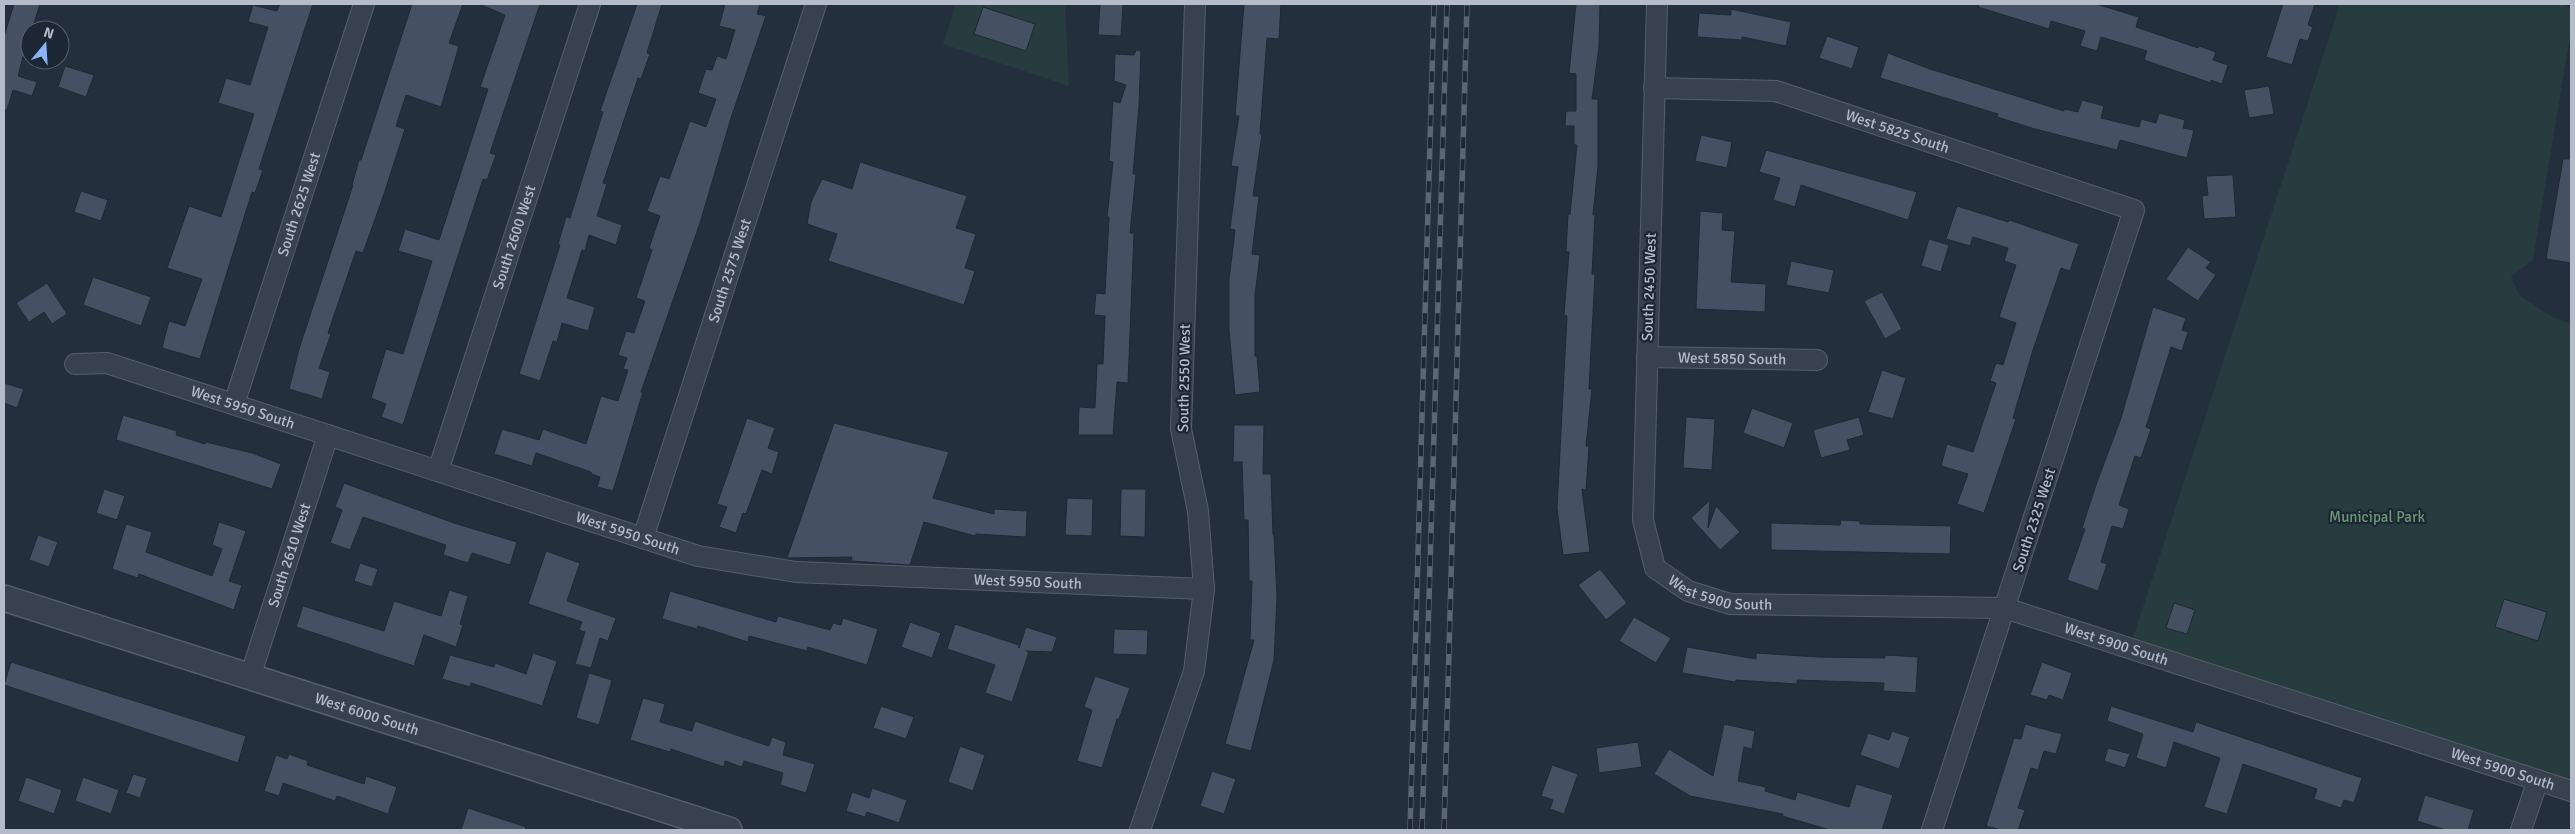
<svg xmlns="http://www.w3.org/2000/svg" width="2575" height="834" font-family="Signika,sans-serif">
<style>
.green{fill:#263c3f}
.building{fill:#455162;stroke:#1f2835}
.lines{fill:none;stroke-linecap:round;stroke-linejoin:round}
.minor-casing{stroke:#565f6c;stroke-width:22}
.tertiary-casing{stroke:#565f6c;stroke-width:28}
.minor{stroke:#38414e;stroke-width:20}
.tertiary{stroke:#38414e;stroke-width:25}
.rail-casing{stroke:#5a6575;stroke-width:5.5}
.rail{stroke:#1d2633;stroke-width:4;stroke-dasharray:11;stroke-linecap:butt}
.labels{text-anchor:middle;stroke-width:4.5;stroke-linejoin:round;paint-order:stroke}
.street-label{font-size:15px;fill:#b4bcc9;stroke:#1d2633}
.park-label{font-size:15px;fill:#6b9a76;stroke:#1d2633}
</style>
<rect width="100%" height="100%" fill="#242f3e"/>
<g class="green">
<polygon points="956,4 1065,4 1069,86 943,44"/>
<polygon points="2340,4 2558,4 2571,7 2571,30 2533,260 2511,277 2520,296 2553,317 2571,324 2571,783 2132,641"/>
</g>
<g class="building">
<polygon points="14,4 40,4 32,30 30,30 18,76 37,82 32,96 13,90 7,110 4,110 4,36"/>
<polygon points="280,4 313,4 259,169 263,170 255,193 252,192 200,359 162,348 169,321 185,326 202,279 167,268 189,206 221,217 254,114 218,103 226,78 250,85 268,27 248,22 253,5 277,11"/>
<polygon points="412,4 463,4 449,43 459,46 441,107 406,95 396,126 405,129 384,194 363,253 356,251 328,333 331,334 319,368 330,372 322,399 289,389 299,349 353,185 352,185 359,160 361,160"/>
<polygon points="479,4 540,4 490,153 496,155 487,180 483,179 403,425 381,417 386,404 371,398 386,349 403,354 432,261 398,251 405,229 439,240 488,89 480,87 505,15"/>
<polygon points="637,4 662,4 647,53 650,54 641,79 638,78 603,183 607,184 597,216 622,225 616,245 589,235 585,251 582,250 567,298 595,307 588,331 562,323 557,342 553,341 540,381 519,374 560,245 558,244 566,217 570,218 603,112 600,111"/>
<polygon points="725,4 760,4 757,14 766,16 731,118 700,223 641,392 643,392 613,491 597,487 600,477 591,474 591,472 536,453 532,466 494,454 502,429 539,440 543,429 586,444 601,396 618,401 628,370 623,369 627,358 618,355 626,331 634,333 645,301 636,298 652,250 649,248 660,216 647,211 660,176 669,179 690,121 706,127 716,99 698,93 706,69 712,70 717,56 726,59 735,30 719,26"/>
<polygon points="1100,4 1123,4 1121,36 1098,35"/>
<polygon points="1244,4 1281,4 1279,39 1267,38 1260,134 1262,134 1253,196 1259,196 1252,254 1260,255 1255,295 1255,356 1257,356 1260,392 1235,395 1229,331 1229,280 1235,230 1230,229 1238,167 1231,166 1239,116 1235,116"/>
<polygon points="1576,4 1600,4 1599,47 1592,99 1598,99 1598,166 1593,215 1595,215 1592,274 1595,274 1589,389 1592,389 1586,446 1589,446 1586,490 1582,489 1590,552 1563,555 1557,508 1567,316 1564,315 1569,252 1566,252 1568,214 1570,214 1577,145 1574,145 1574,126 1565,126 1566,111 1576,111 1576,74 1569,73"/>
<polygon points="1979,4 2096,4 2139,17 2136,27 2198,48 2199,46 2216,52 2213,60 2228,65 2222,84 2211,80 2211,83 2144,60 2147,51 2101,37 2097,51 2080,46 2085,31 2051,21 2049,29 1978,7"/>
<polygon points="2283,4 2315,4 2308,25 2313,27 2308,41 2300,39 2292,65 2266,57"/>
<polygon points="983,7 1035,24 1026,51 974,34"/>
<polygon points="1731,9 1791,22 1786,46 1742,37 1742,40 1697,37 1699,13 1731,15"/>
<polygon points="1827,36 1859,47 1852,69 1819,58"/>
<polygon points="1136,50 1141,51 1139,106 1133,174 1136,174 1130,233 1134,233 1128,383 1117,382 1113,435 1078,435 1079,407 1095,408 1097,364 1103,364 1105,316 1094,315 1096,293 1105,294 1109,217 1107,217 1113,162 1109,161 1113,101 1120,103 1126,85 1114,81 1115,54 1134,55"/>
<polygon points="1888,53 1927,68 2064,111 2064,109 2078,112 2082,100 2104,106 2101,118 2139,127 2141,119 2156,123 2159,113 2185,120 2183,128 2194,130 2187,158 2120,140 2117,150 2035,129 1997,117 1998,114 1880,78"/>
<polygon points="65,66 94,75 86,97 58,87"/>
<polygon points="2269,86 2274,114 2249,118 2244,90"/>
<polygon points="1701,135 1732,142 1727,168 1695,161"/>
<polygon points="1766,150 1917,192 1908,220 1801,185 1795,207 1773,200 1780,178 1759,172"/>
<polygon points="2563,159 2571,159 2571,263 2546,259"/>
<polygon points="860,162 967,196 956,228 976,234 965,268 975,271 964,305 828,261 837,234 807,224 811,202 822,179 852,189"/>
<polygon points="2233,175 2236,217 2204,219 2202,196 2208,195 2206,176"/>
<polygon points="81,191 108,200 101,221 74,212"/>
<polygon points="1957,206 2008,222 2009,220 2079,244 2070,271 2061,268 2033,350 2013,418 2016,419 1984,513 1957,504 1968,474 1941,466 1947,444 1973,452 1996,383 1990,381 1996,363 2003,365 2016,323 1999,317 2016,265 2004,261 2008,248 1973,237 1970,246 1946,239"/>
<polygon points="1700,211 1723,213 1722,230 1735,231 1731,282 1766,284 1765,312 1696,309"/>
<polygon points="1929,239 1949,245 1941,272 1921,266"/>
<polygon points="2188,247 2211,262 2206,268 2216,275 2198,301 2166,279"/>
<polygon points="1791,261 1834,270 1829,293 1786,285"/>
<polygon points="93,277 151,297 141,326 83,305"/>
<polygon points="47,283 67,314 52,324 44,312 29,322 16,303"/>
<polygon points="1882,292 1902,329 1885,339 1864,301"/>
<polygon points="2153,307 2186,318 2182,330 2188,332 2182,351 2171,347 2146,427 2151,429 2141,458 2135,456 2119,505 2129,509 2123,529 2112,526 2101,562 2107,564 2098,591 2067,580 2085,529 2082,528 2097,482 2121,418"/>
<polygon points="1882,370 1906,378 1893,419 1868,412"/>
<polygon points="4,383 24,389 17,408 4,403"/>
<polygon points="1752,408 1793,423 1784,448 1743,433"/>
<polygon points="123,415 177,431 176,435 205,444 206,442 252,453 281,464 272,489 116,440"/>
<polygon points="1686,417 1715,419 1712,470 1683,468"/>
<polygon points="1859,417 1864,435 1847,440 1850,450 1821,458 1813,430"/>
<polygon points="747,418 775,428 768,448 779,452 772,474 762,470 746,514 743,513 736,533 719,527 727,507 717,504"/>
<polygon points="834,423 949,452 933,498 994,514 994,509 1027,511 1026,537 976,534 975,536 924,522 910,565 851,561 852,557 787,558"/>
<polygon points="1234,425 1264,425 1263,474 1271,474 1273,535 1274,535 1277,597 1274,660 1251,751 1225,744 1254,640 1250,640 1252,581 1249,581 1248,520 1244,520 1242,462 1233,462"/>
<polygon points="344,483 454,523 517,542 510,565 472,553 468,563 443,555 446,545 363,517 350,550 330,543 342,510 335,507"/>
<polygon points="104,489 125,496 117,520 96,513"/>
<polygon points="1121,489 1146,489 1145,537 1120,536"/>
<polygon points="1067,498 1093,499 1092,536 1065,535"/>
<polygon points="1710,500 1708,528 1716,506 1740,532 1720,550 1691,518"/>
<polygon points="1841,520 1860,521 1860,524 1951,526 1950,554 1771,550 1771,523 1840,525"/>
<polygon points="219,522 246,531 229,581 242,585 234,610 139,574 138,578 112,569 126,524 152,532 146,552 212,576 222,549 212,545"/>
<polygon points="38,535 58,542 49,567 29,560"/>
<polygon points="546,551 580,563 567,601 616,618 608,641 600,638 591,668 575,664 585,632 579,630 582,622 528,604"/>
<polygon points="360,563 378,569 372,587 354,581"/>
<polygon points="1600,569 1627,603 1606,620 1578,585"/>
<polygon points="449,590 468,596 460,624 463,625 456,647 424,635 414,666 296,627 303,606 384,631 394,601 441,616"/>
<polygon points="670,591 776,622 778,616 830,630 833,623 841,625 843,618 878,629 867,665 808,647 807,651 749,636 748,642 698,626 697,629 662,619"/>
<polygon points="2504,599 2547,612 2538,641 2495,627"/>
<polygon points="2174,603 2195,610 2187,634 2166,628"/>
<polygon points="1634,617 1671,638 1656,663 1619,641"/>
<polygon points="910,622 941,633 932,658 901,647"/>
<polygon points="955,624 1019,645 1019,648 1026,627 1057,637 1052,652 1026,651 1029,652 1012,702 985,693 995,665 947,649"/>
<polygon points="1114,629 1148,630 1147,655 1113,654"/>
<polygon points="1687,647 1756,659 1756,653 1819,657 1885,658 1885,655 1918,657 1916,693 1883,691 1884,683 1797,680 1797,684 1736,680 1735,682 1682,673"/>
<polygon points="533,653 557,661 542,706 471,683 470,687 442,679 450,655 494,667 495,663 526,674"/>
<polygon points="11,662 246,736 238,763 4,685"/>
<polygon points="2042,662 2072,673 2063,700 2049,695 2047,700 2030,695"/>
<polygon points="589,673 612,680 599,725 576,718"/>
<polygon points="1095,676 1130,688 1119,719 1117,719 1102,768 1077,761 1092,710 1084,707"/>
<polygon points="643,698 665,704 660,722 692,731 695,721 769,746 772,737 786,742 783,755 815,764 806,793 780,785 783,773 744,761 742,767 725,761 724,767 671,749 670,752 630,740"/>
<polygon points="881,706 914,717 906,739 873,728"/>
<polygon points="2111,706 2193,732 2196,722 2362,778 2354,803 2344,800 2341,808 2314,799 2317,789 2243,764 2227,814 2204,807 2220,758 2174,742 2166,768 2136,758 2143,734 2107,721"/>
<polygon points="1724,724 1755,731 1752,749 1744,747 1738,781 1766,787 1765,791 1795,800 1797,792 1849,807 1856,784 1893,795 1882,830 1830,830 1782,816 1783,814 1690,796 1654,774 1669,749 1713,776"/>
<polygon points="2025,724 2062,734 2056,754 2044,751 2038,770 2031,768 2018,808 2025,810 2018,830 2001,830 1986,826 2014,738 2021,739"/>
<polygon points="1892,731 1910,737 1899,769 1860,755 1868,733 1889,740"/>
<polygon points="1638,742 1642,767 1599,773 1596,748"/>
<polygon points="960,746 985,755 973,791 948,782"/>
<polygon points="2108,748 2130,754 2125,768 2104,761"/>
<polygon points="289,754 308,761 307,765 364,784 366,776 397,787 388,814 337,796 335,801 283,783 279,796 264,791 276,755 287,759"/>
<polygon points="1552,765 1578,774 1564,814 1550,809 1553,800 1541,796"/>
<polygon points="1212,771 1236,779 1224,814 1200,806"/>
<polygon points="133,774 147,778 140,798 126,793"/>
<polygon points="26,777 62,790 54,814 18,801"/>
<polygon points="83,777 119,790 111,814 75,801"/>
<polygon points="872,788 907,800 899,823 867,812 865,817 846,811 852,792 869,798"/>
<polygon points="2425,795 2474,810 2468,830 2446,830 2417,821"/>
<polygon points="468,808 526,827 525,830 461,830"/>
</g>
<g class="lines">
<defs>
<g id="minor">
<path id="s1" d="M 1657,4 L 1643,520 L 1655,568 L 1688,591 L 1730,604 L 2005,608 L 2571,791"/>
<path id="s2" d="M 1654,88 L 1776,91 L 2134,210 L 1932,830"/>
<path id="s3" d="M 1647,357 L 1817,360"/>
<path id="s4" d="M 75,364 L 107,363 L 698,556 L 796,572 L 1204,589"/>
<path id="s5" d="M 234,404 L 364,4"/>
<path id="s6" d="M 438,471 L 590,4"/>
<path id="s7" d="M 643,538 L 816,4"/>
<path id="s8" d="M 250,677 L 328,435"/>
<polyline points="1140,830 1194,671 1204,589 1198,511 1181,429 1195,4"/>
<polyline points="2521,830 2538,780"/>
</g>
<g id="tertiary">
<path id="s9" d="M 4,598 L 729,830"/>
</g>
</defs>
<use href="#minor" class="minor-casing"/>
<use href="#tertiary" class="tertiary-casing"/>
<use href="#minor" class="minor"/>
<use href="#tertiary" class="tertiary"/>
<defs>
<g id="rail">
<polyline points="1410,830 1434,4"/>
<polyline points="1422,830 1447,4"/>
<polyline points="1444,830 1467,4"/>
</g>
</defs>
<use href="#rail" class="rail-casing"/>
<use href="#rail" class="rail"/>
</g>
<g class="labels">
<g class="street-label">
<text dy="5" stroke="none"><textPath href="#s2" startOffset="250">West 5825 South</textPath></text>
<text dy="5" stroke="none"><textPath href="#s5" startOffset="210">South 2625 West</textPath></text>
<text dy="5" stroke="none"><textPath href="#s6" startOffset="246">South 2600 West</textPath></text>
<text dy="5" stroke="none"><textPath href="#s7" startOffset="281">South 2575 West</textPath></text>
<text transform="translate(1649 287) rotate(-88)" y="5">South 2450 West</text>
<text dy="5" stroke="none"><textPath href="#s3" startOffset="85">West 5850 South</textPath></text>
<text transform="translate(1184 378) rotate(-89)" y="5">South 2550 West</text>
<text dy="5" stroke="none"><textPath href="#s4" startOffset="175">West 5950 South</textPath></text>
<text transform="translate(2034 520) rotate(-72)" y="5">South 2325 West</text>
<text dy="5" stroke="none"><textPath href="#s4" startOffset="580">West 5950 South</textPath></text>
<text dy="5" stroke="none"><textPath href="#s8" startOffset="128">South 2610 West</textPath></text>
<text dy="5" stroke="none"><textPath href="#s4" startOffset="985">West 5950 South</textPath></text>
<text dy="5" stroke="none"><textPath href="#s1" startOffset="638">West 5900 South</textPath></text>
<text dy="5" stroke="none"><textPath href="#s1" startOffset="1042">West 5900 South</textPath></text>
<text dy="5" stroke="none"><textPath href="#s9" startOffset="381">West 6000 South</textPath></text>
<text dy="5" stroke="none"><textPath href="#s1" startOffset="1448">West 5900 South</textPath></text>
</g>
<g class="park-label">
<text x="2377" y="522">Municipal Park</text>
</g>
</g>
<rect width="2575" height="834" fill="none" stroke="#b4bcc9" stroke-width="10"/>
<g transform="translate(45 45) rotate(18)"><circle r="24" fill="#1d2633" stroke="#59626f"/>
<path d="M0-4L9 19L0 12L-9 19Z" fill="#8ab4f8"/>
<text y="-8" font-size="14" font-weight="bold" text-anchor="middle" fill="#b4bcc9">N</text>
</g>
</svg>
